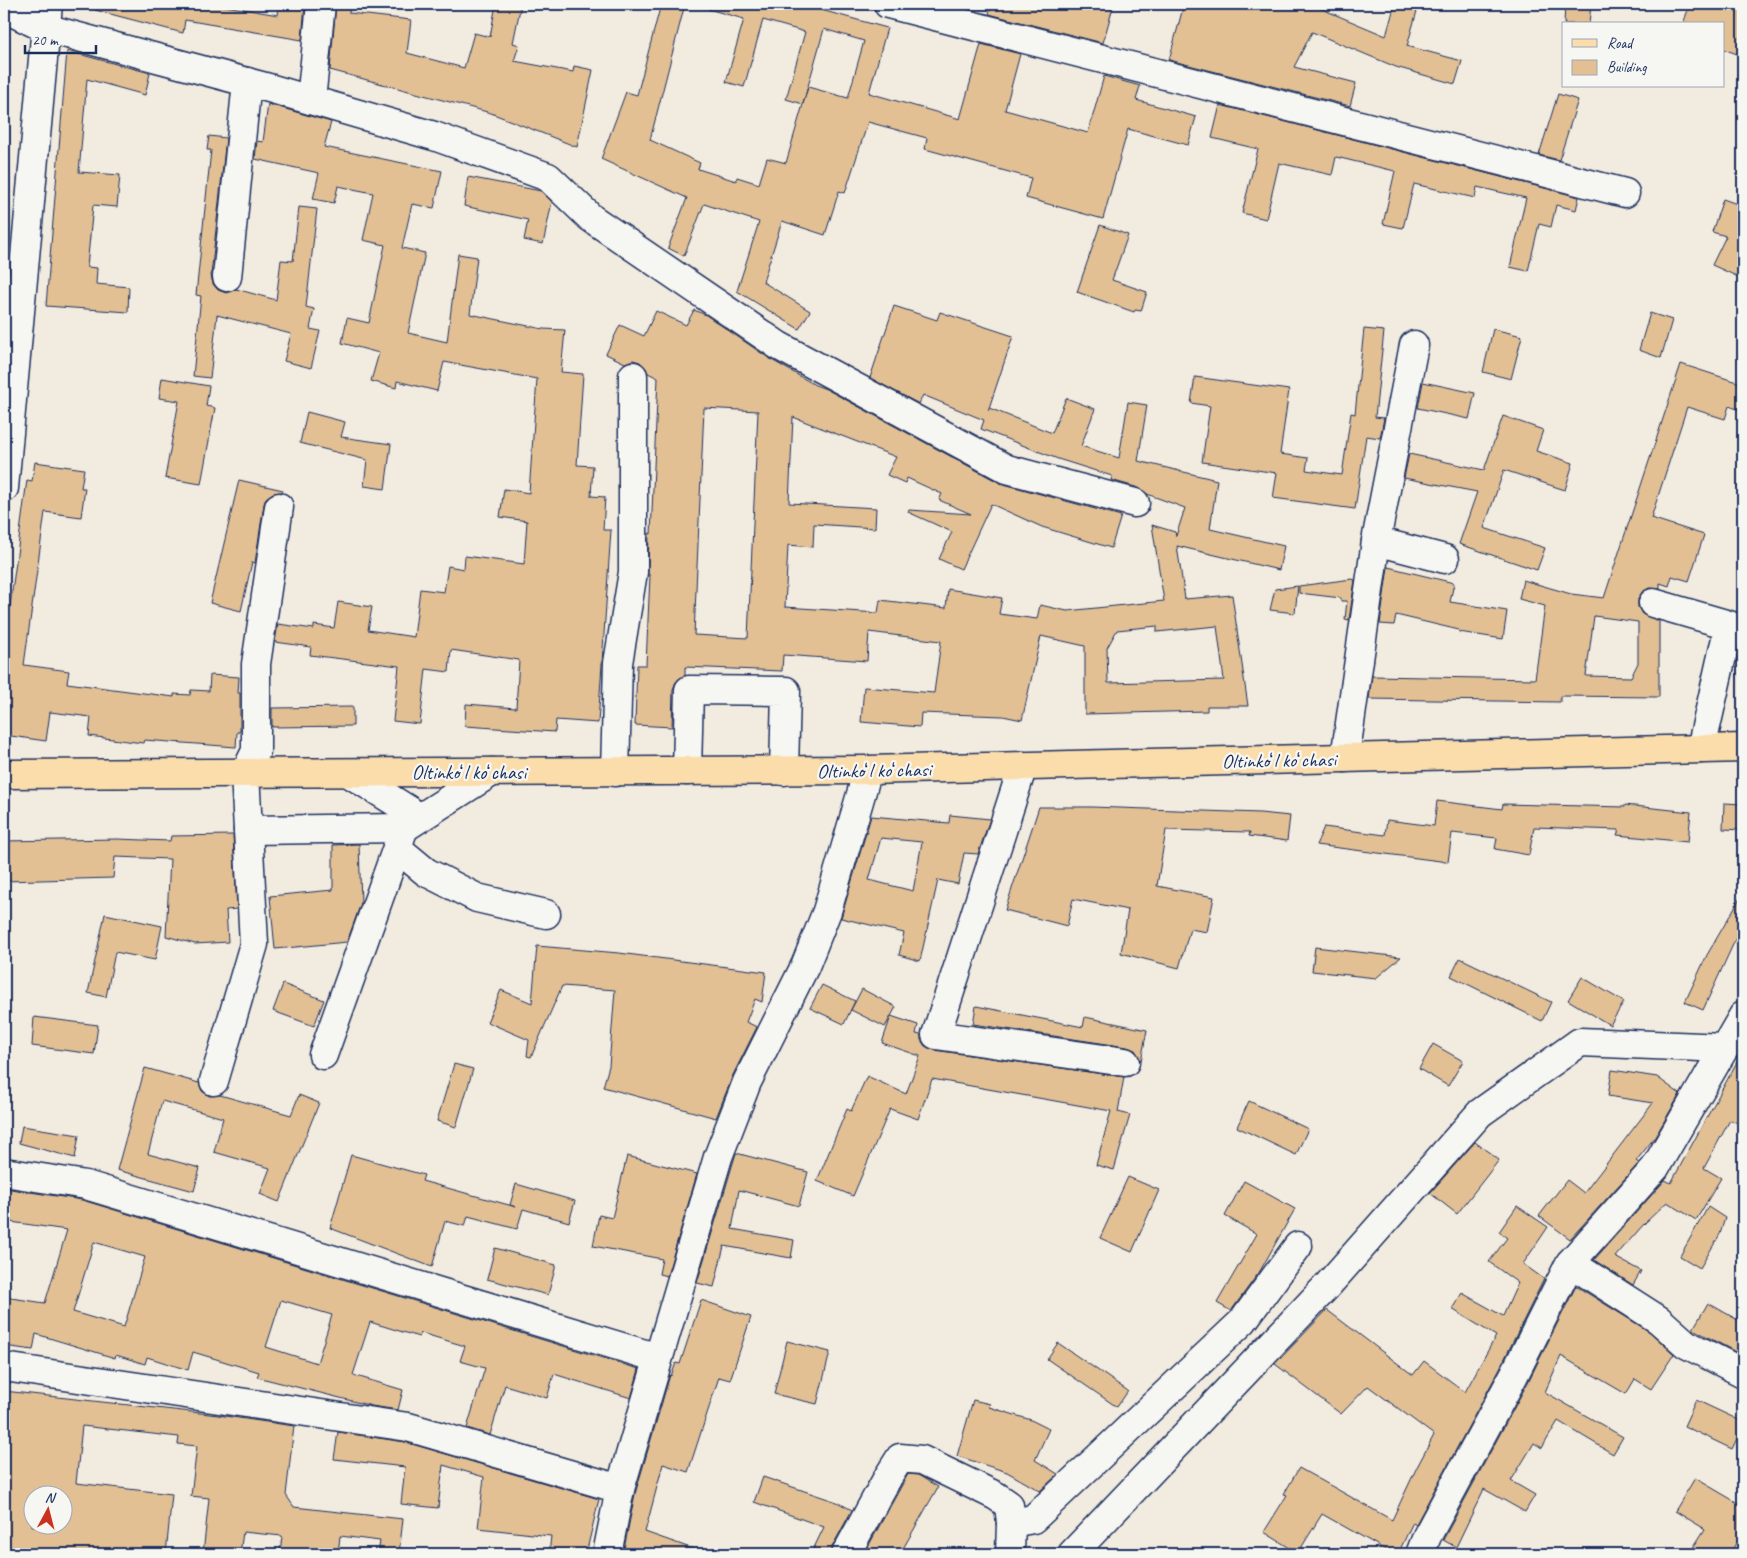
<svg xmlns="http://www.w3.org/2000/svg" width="1747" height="1558" font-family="Caveat,sans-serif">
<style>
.building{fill:#e3c094;stroke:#1b2f5e;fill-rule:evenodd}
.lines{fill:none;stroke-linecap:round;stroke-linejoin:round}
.minor-casing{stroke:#1b2f5e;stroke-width:31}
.major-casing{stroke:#1b2f5e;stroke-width:31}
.minor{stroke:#f6f6f2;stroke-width:28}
.major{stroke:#fbddab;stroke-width:28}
.labels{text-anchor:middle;stroke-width:4.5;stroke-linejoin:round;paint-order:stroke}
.street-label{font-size:20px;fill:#1b2f5e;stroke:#f6f6f2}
</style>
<rect width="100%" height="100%" fill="#f2ebdf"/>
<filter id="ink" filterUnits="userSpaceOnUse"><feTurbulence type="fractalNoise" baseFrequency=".02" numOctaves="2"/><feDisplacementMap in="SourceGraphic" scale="10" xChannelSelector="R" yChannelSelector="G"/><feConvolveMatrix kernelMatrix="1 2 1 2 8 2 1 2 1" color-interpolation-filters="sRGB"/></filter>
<g filter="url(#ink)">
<g class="building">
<polygon points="96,4 162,4 186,10 188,4 214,4 278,15 279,7 286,9 287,4 305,4 302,40 185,20 183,33 95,10"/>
<polygon points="336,4 350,4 349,13 411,20 407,53 464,68 474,33 490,37 496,4 521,4 513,43 519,45 514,61 573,72 574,66 593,70 577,147 491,113 330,70"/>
<polygon points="661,4 685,4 650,140 700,163 698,169 736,181 737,177 759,184 767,158 786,163 808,87 848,98 864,41 824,29 803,104 786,99 805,32 763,20 744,87 726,82 744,19 708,9 709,4 799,4 887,28 869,93 960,119 981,44 1020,54 1005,110 1088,133 1104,76 1140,86 1136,100 1196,117 1188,145 1128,129 1103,219 1026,198 1031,178 925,149 927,138 868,122 845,193 839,191 825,235 782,221 763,282 810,311 799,329 737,291 759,222 704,204 684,256 668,248 687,198 601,159 626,92 637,95"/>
<polygon points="992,4 1103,4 1113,7 1103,43 989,14"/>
<polygon points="1184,4 1310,4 1386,36 1395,4 1419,4 1407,46 1462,61 1455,84 1396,67 1312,32 1294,67 1356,83 1350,106 1169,60"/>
<polygon points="1565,4 1591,4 1589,24 1564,24"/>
<polygon points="1690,4 1725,4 1743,10 1743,56 1723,49 1723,24 1683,24"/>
<polygon points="67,51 150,73 145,95 87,79 79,172 120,175 117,207 93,205 87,267 97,268 96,284 129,287 128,312 46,306"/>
<polygon points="1558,94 1578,100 1559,160 1539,155"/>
<polygon points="268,104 331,122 324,147 442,171 434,208 412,204 402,248 425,253 408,333 447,342 458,254 477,257 470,314 543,329 565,330 561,372 583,374 577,465 593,466 591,496 605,497 603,530 611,530 598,723 556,720 555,732 465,726 466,704 516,708 519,660 451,650 449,672 426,669 420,724 393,721 399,666 310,655 311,647 275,642 278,624 314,629 314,625 334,628 338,602 372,607 368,630 414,637 420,589 444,592 448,566 464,569 465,556 524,564 527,521 500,517 504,489 529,493 537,379 444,362 437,391 397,381 396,388 371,381 379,353 342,343 347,318 369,323 385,245 363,240 373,193 338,186 334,203 313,199 319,173 255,159 257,141 263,142"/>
<polygon points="1220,105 1579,197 1576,210 1556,205 1551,227 1539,224 1528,271 1510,267 1526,198 1477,187 1475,198 1414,184 1403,228 1383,224 1395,171 1336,157 1332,175 1279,163 1266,219 1242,213 1258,149 1212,138"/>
<polygon points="209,136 226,138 211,275 213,284 218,290 226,293 236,289 276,300 281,260 293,261 299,207 317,209 306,307 314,309 310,329 320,331 311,368 284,361 291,334 217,315 210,378 193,376 201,296 196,295 211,150 207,150"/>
<polygon points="468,177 541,191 552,202 543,244 524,240 528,220 464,206"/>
<polygon points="1743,198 1743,279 1712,265 1726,236 1712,232 1723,199 1740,205"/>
<polygon points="1100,225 1128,235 1112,280 1147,292 1141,311 1135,310 1134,312 1077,292"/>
<path d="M 894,306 L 937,320 L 940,312 L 1013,336 L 988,411 L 989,408 L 1052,433 L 1066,398 L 1095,409 L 1081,446 L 1119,458 L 1128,402 L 1147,405 L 1138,461 L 1217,480 L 1210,529 L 1284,546 L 1279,570 L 1177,546 L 1185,599 L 1232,595 L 1248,706 L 1207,706 L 1207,711 L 1085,714 L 1085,646 L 1041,636 L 1022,720 L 1003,716 L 921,713 L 920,727 L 861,722 L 864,687 L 934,693 L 941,641 L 869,632 L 867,661 L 783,655 L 782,671 L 685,667 L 685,675 L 676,682 L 673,689 L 672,727 L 635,725 L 637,665 L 646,665 L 650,575 L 648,575 L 649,533 L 651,534 L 658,378 L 648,373 L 646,368 L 640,362 L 633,360 L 625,363 L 606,354 L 620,325 L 644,336 L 656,311 L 686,325 L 694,310 L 706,315 L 770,359 L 815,385 L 826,389 L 1000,483 L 1121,516 L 1111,548 L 1042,527 L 991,504 L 961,569 L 939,559 L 952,532 L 908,512 L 909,510 L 971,514 L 939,500 L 942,494 L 907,478 L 905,483 L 887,475 L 896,457 L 793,417 L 789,503 L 876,508 L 875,528 L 814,524 L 813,547 L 788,545 L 785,607 L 878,613 L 880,600 L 946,608 L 948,589 L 1002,598 L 999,614 L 1037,619 L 1040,605 L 1067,611 L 1164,601 L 1152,525 L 1175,532 L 1176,536 L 1185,508 L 1147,494 L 1139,488 L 1111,480 L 1112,476 L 1058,459 L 981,429 L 984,420 L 923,395 L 919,404 L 870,378 ZM 704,408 L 758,411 L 748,638 L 694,635 ZM 1157,626 L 1157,632 L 1217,626 L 1224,680 L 1108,683 L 1107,648 L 1117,630 Z"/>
<polygon points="1650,313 1672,320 1661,358 1639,350"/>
<polygon points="1364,329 1384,331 1375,417 1384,418 1380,438 1366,436 1355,509 1273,498 1277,473 1202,462 1210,406 1191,403 1195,377 1289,390 1280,454 1308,458 1306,470 1342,475 1351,413 1355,414"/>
<polygon points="1493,329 1522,336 1511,379 1483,372"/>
<path d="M 1681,364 L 1743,384 L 1743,411 L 1729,406 L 1725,419 L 1687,407 L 1651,518 L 1704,535 L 1689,581 L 1672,576 L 1669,586 L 1660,583 L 1660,589 L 1649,588 L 1642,592 L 1638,599 L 1638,607 L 1642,614 L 1659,621 L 1659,697 L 1560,696 L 1560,702 L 1369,699 L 1372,676 L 1535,679 L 1545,606 L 1519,599 L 1523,580 L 1571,594 L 1604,598 ZM 1594,616 L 1638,622 L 1638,663 L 1631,677 L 1586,676 Z"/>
<polygon points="162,378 209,386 206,406 215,408 201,484 165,478 179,401 159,398"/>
<polygon points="1423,382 1475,393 1469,419 1418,408"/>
<polygon points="307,412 345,422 341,437 391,444 385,489 364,486 367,460 300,443"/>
<polygon points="1503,416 1543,430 1536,451 1573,463 1565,490 1504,470 1484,528 1545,548 1537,570 1459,544 1477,492 1404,478 1409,454 1484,470"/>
<polygon points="35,462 84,469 81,488 85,488 81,517 45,512 24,665 69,671 67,683 174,697 174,694 190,695 191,690 209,691 210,675 239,677 238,693 240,693 240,732 237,732 236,747 144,740 143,743 89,736 91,717 50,712 46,741 4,735 8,706 4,705 4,651 27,480 32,481"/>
<polygon points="239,480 283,490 282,492 273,493 266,498 264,504 255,563 252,562 241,611 210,603"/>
<polygon points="1388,567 1454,583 1450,602 1507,611 1503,639 1459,632 1459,630 1396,615 1394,625 1380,624"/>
<polygon points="1352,579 1355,580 1349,620 1345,619 1347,601 1341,601 1341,598 1299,593 1299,586"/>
<polygon points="1298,586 1295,613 1270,610 1275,589"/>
<polygon points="353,707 353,726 272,727 272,708"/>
<polygon points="1437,801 1502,809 1503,804 1625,807 1625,805 1691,812 1688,842 1617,835 1619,830 1534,827 1529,855 1495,849 1497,838 1452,833 1448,862 1316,845 1324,827 1385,835 1387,820 1434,826"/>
<polygon points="1724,803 1743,804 1743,830 1723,829"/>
<polygon points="1039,807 1091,807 1260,813 1290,816 1287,841 1249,836 1250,832 1166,830 1157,886 1214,897 1207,932 1190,929 1179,968 1121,953 1128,910 1073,899 1067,926 1005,910"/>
<path d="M 950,815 L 990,819 L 978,854 L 964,853 L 958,884 L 938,880 L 920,961 L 899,955 L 904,933 L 841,918 L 871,816 L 949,823 ZM 881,838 L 922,842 L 913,891 L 869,880 Z"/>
<polygon points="233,835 237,909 226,910 228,942 195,944 166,936 170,859 115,857 113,878 4,881 4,841 117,839 170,841 171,836"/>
<polygon points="359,844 361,903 347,942 275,949 270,896 333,890 333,845"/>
<polygon points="1743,893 1743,942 1736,938 1703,1010 1685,1002 1707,955"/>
<polygon points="105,914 162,926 155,960 115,952 106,997 88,993"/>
<polygon points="537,946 619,953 766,972 762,1002 755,999 746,1022 757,1027 733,1075 716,1118 603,1087 609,1066 615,990 562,986 531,1057 527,1056 529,1040 487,1022 501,990 532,1003"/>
<polygon points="1315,947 1401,957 1376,978 1312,971"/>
<polygon points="1460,958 1551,1002 1542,1021 1451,976"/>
<polygon points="1582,977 1624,1002 1610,1025 1568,1000"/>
<polygon points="283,984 324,1000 314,1026 273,1011"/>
<polygon points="822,985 855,1001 844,1024 810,1008"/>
<polygon points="862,989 896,1007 885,1027 851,1010"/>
<polygon points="976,1006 1083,1027 1085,1017 1147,1030 1141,1061 1135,1050 1127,1047 973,1024"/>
<polygon points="891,1016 918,1025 916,1034 921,1035 921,1040 925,1046 934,1050 1124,1077 1118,1112 1130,1115 1114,1170 1096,1165 1111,1111 932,1079 918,1119 890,1109 853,1196 817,1181 847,1109 851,1111 867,1076 906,1094 920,1056 882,1043"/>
<polygon points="34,1017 98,1025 94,1054 32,1046"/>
<polygon points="1433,1044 1463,1061 1448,1086 1419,1069"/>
<polygon points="1743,1051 1743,1125 1730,1120 1704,1168 1721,1178 1696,1220 1667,1202 1644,1224 1615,1257 1641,1271 1633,1285 1594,1260 1665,1180 1671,1183"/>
<polygon points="454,1064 473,1069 456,1127 437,1121"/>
<polygon points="145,1068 199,1083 202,1091 209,1096 220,1095 291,1115 299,1095 319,1103 279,1202 260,1194 270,1168 214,1152 223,1118 162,1101 148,1154 200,1168 194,1191 117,1170"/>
<polygon points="1612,1070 1657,1077 1680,1094 1655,1137 1636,1161 1639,1163 1570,1239 1539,1216 1567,1180 1584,1193 1653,1103 1608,1096"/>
<polygon points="1249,1101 1308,1129 1296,1155 1237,1127"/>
<polygon points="22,1126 79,1135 75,1158 19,1143"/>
<polygon points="1475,1142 1499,1160 1457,1214 1430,1193"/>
<polygon points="736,1153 808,1172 799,1206 739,1190 732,1229 794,1240 791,1258 724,1246 714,1287 697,1283"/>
<polygon points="351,1155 424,1175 422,1181 516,1207 510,1205 516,1184 575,1201 569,1222 523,1209 517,1229 468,1216 465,1226 445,1221 432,1267 330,1228"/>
<polygon points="627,1156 697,1174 667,1276 659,1274 662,1259 593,1246 599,1215 612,1218"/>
<polygon points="1128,1177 1159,1190 1132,1252 1100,1238"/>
<polygon points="1244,1181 1295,1209 1260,1271 1231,1311 1217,1303 1257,1234 1225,1216"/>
<path d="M 4,1188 L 82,1200 L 639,1369 L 631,1398 L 554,1374 L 547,1398 L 505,1385 L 490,1435 L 467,1428 L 485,1368 L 460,1361 L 465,1346 L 421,1333 L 419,1337 L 370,1322 L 353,1375 L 403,1390 L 398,1410 L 372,1406 L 257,1377 L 259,1372 L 193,1352 L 188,1370 L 147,1357 L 145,1364 L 116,1355 L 115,1358 L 36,1334 L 33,1350 L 4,1346 L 4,1297 L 45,1303 L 67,1230 L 4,1221 ZM 94,1242 L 145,1257 L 124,1327 L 73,1312 ZM 281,1300 L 332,1315 L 317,1363 L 266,1347 Z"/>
<polygon points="1517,1206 1548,1227 1523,1264 1544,1279 1500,1368 1416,1524 1413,1522 1398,1554 1393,1554 1322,1514 1298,1553 1264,1532 1287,1495 1284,1494 1299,1468 1392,1520 1417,1467 1434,1435 1368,1386 1341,1414 1275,1364 1327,1310 1413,1375 1424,1361 1465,1392 1496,1336 1452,1309 1462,1293 1503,1316 1518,1283 1489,1262 1507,1238 1499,1232"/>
<polygon points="1708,1207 1725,1218 1720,1234 1700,1268 1680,1256"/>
<polygon points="495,1248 556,1265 548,1295 487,1279"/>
<polygon points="1576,1286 1650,1332 1674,1354 1651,1389 1635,1379 1626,1394 1561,1356 1545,1392 1623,1437 1613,1454 1558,1421 1542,1448 1534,1443 1511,1481 1535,1495 1525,1512 1484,1489 1456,1547 1443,1540 1528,1382"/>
<polygon points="701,1300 751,1317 730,1380 719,1377 688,1472 663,1464 645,1532 699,1551 699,1554 623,1554 635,1494 670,1375 671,1376 676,1363 680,1364"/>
<polygon points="1708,1303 1743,1323 1743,1356 1693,1329"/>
<polygon points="787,1341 830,1352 817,1404 774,1394"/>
<polygon points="1058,1343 1128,1391 1117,1407 1047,1359"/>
<path d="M 4,1391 L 218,1415 L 294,1426 L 286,1495 L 294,1507 L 403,1519 L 399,1554 L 378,1554 L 380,1541 L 340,1536 L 338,1554 L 280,1554 L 282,1536 L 243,1532 L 240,1554 L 203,1554 L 209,1498 L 191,1496 L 197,1446 L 178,1444 L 179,1437 L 82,1426 L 76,1483 L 172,1494 L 166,1554 L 4,1554 ZM 32,1496 L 62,1496 L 62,1526 L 32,1526 Z"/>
<polygon points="973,1400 990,1404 989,1407 1031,1420 1049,1429 1035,1460 1058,1474 1040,1491 1007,1472 957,1456"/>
<polygon points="1696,1400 1743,1422 1743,1426 1732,1449 1684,1426"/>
<polygon points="338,1432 405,1442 599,1499 586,1554 549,1554 551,1536 478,1528 484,1477 443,1465 438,1508 401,1504 405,1467 334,1459"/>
<polygon points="908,1474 918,1475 938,1487 900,1554 864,1554"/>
<polygon points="763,1477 837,1502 852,1510 832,1547 830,1554 811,1554 824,1527 754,1502"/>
<polygon points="1695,1478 1743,1506 1743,1547 1736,1543 1730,1554 1689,1554 1705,1529 1675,1511"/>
</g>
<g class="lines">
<defs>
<g id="minor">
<polyline points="888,4 1625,193"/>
<polyline points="4,8 45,28 269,88 434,136 548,177 591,218 779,346 1007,469 1135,503"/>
<polyline points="311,100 321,4"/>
<polyline points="227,277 247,82"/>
<polyline points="4,488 48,4"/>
<polyline points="1376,541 1414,345"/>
<polyline points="1653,603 1729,625 1701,749"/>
<polyline points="1345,758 1376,541 1445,559"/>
<polyline points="1023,766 936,1035 1125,1062"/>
<polyline points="687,771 689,690 786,691 784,771"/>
<polyline points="615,772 618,663 633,572 633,376"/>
<polyline points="248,830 404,828 492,772"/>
<polyline points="397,848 426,872 477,898 546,914"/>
<polyline points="323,1055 410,811 349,773"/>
<polyline points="214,1081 254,944 245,773 256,751 256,664 279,507"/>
<polyline points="4,1172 86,1185 658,1358"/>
<polyline points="1570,1263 1659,1320 1686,1344 1743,1373"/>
<polyline points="4,1367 408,1427 620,1489"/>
<polyline points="1011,1523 1033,1519 1243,1321 1298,1246"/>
<polyline points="607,1554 620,1489 718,1157 747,1082 805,966 827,911 868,770"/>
<polyline points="846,1554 888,1477 900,1458 922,1460 996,1496 1009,1505 1011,1523 1010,1554"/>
<polyline points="1072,1554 1327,1286 1480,1113 1580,1042 1725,1048"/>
<polyline points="1420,1554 1427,1536 1514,1375 1570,1263 1655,1168 1743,1016"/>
</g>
<polyline id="major" points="4,774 868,770 1743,748"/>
</defs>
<use href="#minor" class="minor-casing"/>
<use href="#major" class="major-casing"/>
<use href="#minor" class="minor"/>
<use href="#major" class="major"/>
</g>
</g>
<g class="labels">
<g class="street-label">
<text transform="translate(1279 760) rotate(-1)" y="7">Oltinkoʻl koʻchasi</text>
<text transform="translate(874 770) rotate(-1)" y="7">Oltinkoʻl koʻchasi</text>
<text x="469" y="779">Oltinkoʻl koʻchasi</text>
</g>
</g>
<rect width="1747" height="1558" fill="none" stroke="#f6f6f2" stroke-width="20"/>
<rect x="10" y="10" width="1727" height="1538" fill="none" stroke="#1b2f5e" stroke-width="2" filter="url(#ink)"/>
<rect x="1562" y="22" width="162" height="65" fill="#f6f6f2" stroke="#9ea6b7"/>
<rect x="1572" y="39" width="25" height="8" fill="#fbddab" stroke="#9ea6b7"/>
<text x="1607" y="48" font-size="15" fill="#1b2f5e">Road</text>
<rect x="1572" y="60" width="25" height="15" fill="#e3c094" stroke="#9ea6b7"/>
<text x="1607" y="72" font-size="15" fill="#1b2f5e">Building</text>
<g transform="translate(48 1510) rotate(7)"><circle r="24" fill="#f6f6f2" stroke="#9ea6b7"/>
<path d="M0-4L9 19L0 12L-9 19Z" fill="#c8321e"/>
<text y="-8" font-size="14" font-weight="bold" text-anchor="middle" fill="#1b2f5e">N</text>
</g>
<path d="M25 45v8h71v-8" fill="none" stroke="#1b2f5e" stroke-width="2.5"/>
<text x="32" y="45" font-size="15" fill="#1b2f5e" stroke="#f6f6f2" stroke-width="4" paint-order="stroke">20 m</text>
</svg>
